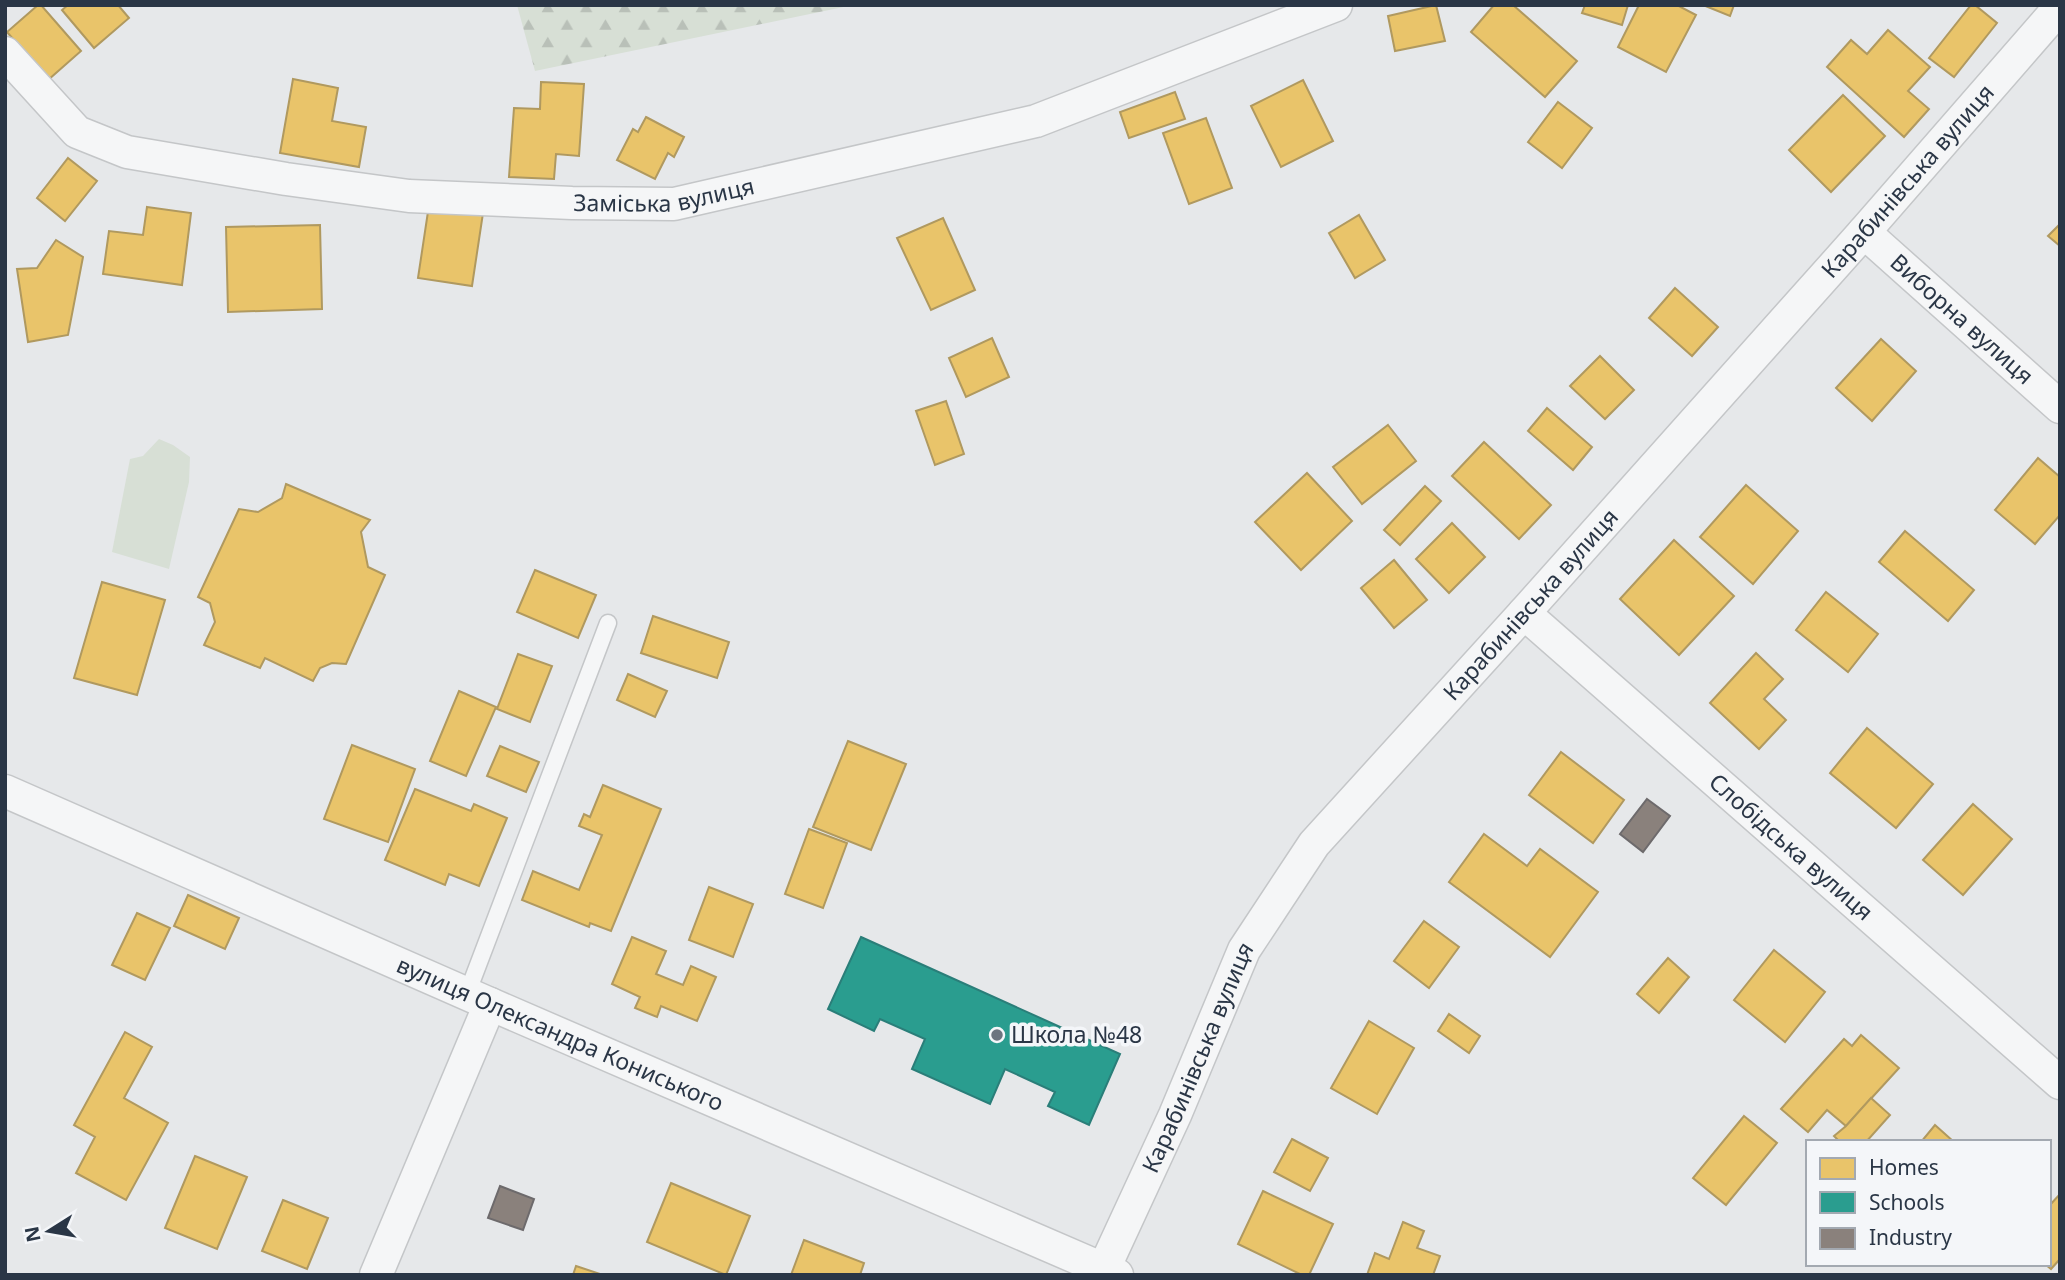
<svg xmlns="http://www.w3.org/2000/svg" width="2065" height="1280" font-family="'Noto Sans',sans-serif">
<style>
.grass{fill:#d7dfd5}
.forest{fill:url(#forest-firs)}
.homes{fill:#e9c46a;stroke:#b0995f;stroke-width:2}
.schools{fill:#2a9d8f;stroke:#2a7e79;stroke-width:2}
.industry{fill:#8a817c;stroke:#6d6a6c;stroke-width:2}
.lines{fill:none;stroke-linecap:round;stroke-linejoin:round}
.lane-casing{stroke:#c4c6c8;stroke-width:19}
.street-casing{stroke:#c4c6c8;stroke-width:35}
.lane{stroke:#f5f6f7;stroke-width:16}
.street{stroke:#f5f6f7;stroke-width:32}
.poi-dot{fill:#6c747f;stroke:#f4f6f9;stroke-width:2.5}
.labels{text-anchor:middle;stroke-width:7;stroke-linejoin:round;paint-order:stroke}
.street-label{font-size:23px;fill:#2a3646;stroke:#f4f6f9}
.poi-label{font-size:23px;fill:#2a3646;stroke:#f4f6f9;text-anchor:start}
</style>
<defs>
<pattern id="forest-firs" width="22" height="20" patternUnits="userSpaceOnUse" patternTransform="scale(1.75)"><rect width="22" height="20" fill="#d7dfd5"/><path d="M5 1l3.5 6h-7zM16 11l3.5 6h-7z" fill="#b9c0b8"/></pattern>
</defs>
<rect width="100%" height="100%" fill="#e6e8ea"/>
<polygon class="grass" points="159,439 173,445 190,457 189,482 169,569 112,552 130,459 143,456"/>
<polygon class="forest" points="517,5 853,5 535,71"/>
<g class="homes">
<polygon points="38,5 41,5 81,51 48,80 7,32"/>
<polygon points="68,5 118,5 129,18 94,48 62,10"/>
<polygon points="1436,5 1445,41 1395,51 1388,16"/>
<polygon points="1494,5 1513,5 1577,61 1545,97 1471,32"/>
<polygon points="1585,5 1628,5 1622,25 1582,13"/>
<polygon points="1639,5 1677,5 1696,15 1666,72 1618,47"/>
<polygon points="1703,5 1734,5 1730,16"/>
<polygon points="1971,5 1975,5 1997,23 1954,77 1929,58"/>
<polygon points="1888,30 1930,67 1908,91 1929,109 1904,137 1827,67 1851,40 1867,54"/>
<polygon points="293,79 338,88 332,121 366,127 359,167 280,153"/>
<polygon points="1303,80 1333,141 1281,167 1251,106"/>
<polygon points="541,82 584,84 579,156 556,154 554,179 509,177 514,108 540,109"/>
<polygon points="1175,92 1185,119 1129,138 1120,112"/>
<polygon points="1843,95 1885,136 1831,192 1789,150"/>
<polygon points="1558,102 1592,128 1562,168 1528,142"/>
<polygon points="646,117 684,137 674,157 668,153 655,179 617,160 633,129 638,132"/>
<polygon points="1206,118 1232,188 1189,204 1163,133"/>
<polygon points="68,158 97,181 65,221 37,198"/>
<polygon points="429,205 483,213 472,286 418,278"/>
<polygon points="147,207 191,213 182,285 103,274 109,231 143,235"/>
<polygon points="1359,215 1385,260 1355,278 1329,233"/>
<polygon points="943,218 975,290 931,310 897,238"/>
<polygon points="2060,224 2060,246 2048,236"/>
<polygon points="320,225 322,309 228,312 226,227"/>
<polygon points="56,240 83,257 68,335 28,342 17,269 37,268"/>
<polygon points="1675,288 1718,327 1692,356 1649,318"/>
<polygon points="992,338 1009,377 966,397 949,358"/>
<polygon points="1881,339 1916,371 1872,421 1836,388"/>
<polygon points="1600,356 1634,390 1605,419 1570,386"/>
<polygon points="946,401 964,454 935,465 916,411"/>
<polygon points="1547,408 1592,447 1573,470 1528,431"/>
<polygon points="1388,425 1416,461 1362,504 1333,467"/>
<polygon points="1484,442 1551,505 1519,539 1452,476"/>
<polygon points="2038,458 2060,477 2060,515 2035,544 1995,510"/>
<polygon points="1307,473 1352,521 1301,570 1255,522"/>
<polygon points="286,484 370,520 361,532 368,567 385,575 346,664 332,663 320,668 313,681 265,658 260,668 204,645 215,622 210,603 198,597 239,509 258,512 282,498"/>
<polygon points="1746,485 1798,531 1753,584 1700,537"/>
<polygon points="1425,486 1441,501 1400,545 1384,530"/>
<polygon points="1452,523 1485,557 1449,593 1416,559"/>
<polygon points="1905,531 1974,590 1948,621 1879,562"/>
<polygon points="1674,540 1734,596 1679,655 1620,599"/>
<polygon points="1394,560 1427,600 1394,628 1361,588"/>
<polygon points="535,570 596,595 578,638 517,612"/>
<polygon points="102,582 165,600 137,695 74,678"/>
<polygon points="1826,592 1878,634 1848,672 1796,630"/>
<polygon points="653,616 729,642 717,678 641,653"/>
<polygon points="1756,653 1783,679 1764,699 1786,720 1759,749 1710,703"/>
<polygon points="518,654 552,666 530,722 497,709"/>
<polygon points="628,674 667,691 655,717 617,700"/>
<polygon points="459,691 496,707 466,776 430,761"/>
<polygon points="1867,728 1933,784 1896,828 1830,773"/>
<polygon points="848,741 906,764 871,850 813,827"/>
<polygon points="352,745 415,769 388,842 324,819"/>
<polygon points="500,746 539,762 526,792 487,776"/>
<polygon points="1561,752 1624,800 1593,843 1529,795"/>
<polygon points="603,785 661,809 611,931 590,923 589,927 522,900 533,871 579,890 602,835 579,826 584,814 590,817"/>
<polygon points="415,789 471,811 474,804 507,818 479,886 449,874 445,885 385,860"/>
<polygon points="1973,804 2012,839 1963,895 1923,860"/>
<polygon points="809,829 847,843 823,908 785,894"/>
<polygon points="1484,834 1527,866 1540,849 1598,892 1550,957 1449,882"/>
<polygon points="709,887 753,904 733,957 689,940"/>
<polygon points="188,895 239,918 225,949 174,926"/>
<polygon points="137,913 170,928 145,980 112,965"/>
<polygon points="1424,921 1459,947 1429,988 1394,961"/>
<polygon points="632,937 666,951 656,974 683,985 691,966 716,977 697,1021 661,1006 657,1017 635,1008 640,997 612,984"/>
<polygon points="1774,950 1825,992 1785,1042 1734,1000"/>
<polygon points="1668,958 1689,977 1659,1013 1637,994"/>
<polygon points="1449,1014 1480,1036 1469,1053 1438,1031"/>
<polygon points="1369,1021 1414,1048 1377,1114 1331,1088"/>
<polygon points="125,1032 152,1047 124,1098 168,1123 126,1200 76,1173 95,1137 74,1125"/>
<polygon points="1861,1035 1899,1068 1846,1126 1827,1110 1808,1132 1781,1109 1844,1039 1852,1046"/>
<polygon points="1871,1098 1890,1115 1866,1142 1840,1142 1834,1136 1846,1126"/>
<polygon points="1744,1116 1777,1143 1726,1205 1693,1178"/>
<polygon points="1935,1125 1954,1142 1921,1142"/>
<polygon points="1292,1139 1328,1158 1310,1191 1274,1172"/>
<polygon points="195,1156 247,1177 217,1249 165,1228"/>
<polygon points="671,1183 750,1216 726,1275 647,1242"/>
<polygon points="1263,1191 1333,1224 1309,1275 1302,1275 1238,1244"/>
<polygon points="2060,1194 2060,1259 2051,1269 2045,1264 2049,1264 2049,1206"/>
<polygon points="283,1200 328,1218 307,1269 262,1251"/>
<polygon points="1403,1222 1424,1231 1417,1248 1440,1256 1433,1275 1367,1275 1375,1253 1389,1259"/>
<polygon points="804,1240 864,1263 860,1275 791,1275"/>
<polygon points="576,1266 603,1275 573,1275"/>
</g>
<polygon class="schools" points="861,937 1120,1054 1089,1125 1048,1106 1055,1092 1005,1069 990,1104 912,1069 925,1039 880,1019 874,1031 828,1009"/>
<g class="industry">
<polygon points="1647,799 1670,816 1643,852 1620,834"/>
<polygon points="500,1186 534,1199 523,1230 488,1218"/>
</g>
<g class="lines">
<defs>
<polyline id="lane" points="467,994 608,623"/>
<g id="street">
<path id="s1" d="M 5,53 L 77,132 L 127,152 L 286,179 L 409,196 L 572,203 L 674,204 L 1036,121 L 1336,5"/>
<path id="s2" d="M 1864,232 L 2060,407"/>
<path id="s3" d="M 1524,613 L 2060,1083"/>
<path id="s4" d="M 5,791 L 490,1004 L 1117,1275"/>
<polyline points="376,1275 490,1004"/>
<path id="s5" d="M 1101,1275 L 1175,1115 L 1244,950 L 1314,844 L 1524,613 L 1864,232 L 2060,7"/>
</g>
</defs>
<use href="#lane" class="lane-casing"/>
<use href="#street" class="street-casing"/>
<use href="#lane" class="lane"/>
<use href="#street" class="street"/>
</g>
<circle class="poi-dot" cx="997" cy="1035" r="7"/>
<g class="labels">
<g class="street-label">
<text dy="8" stroke="none"><textPath href="#s5" startOffset="1372">Карабинівська вулиця</textPath></text>
<text dy="8" stroke="none"><textPath href="#s1" startOffset="702">Заміська вулиця</textPath></text>
<text dy="8" stroke="none"><textPath href="#s2" startOffset="131">Виборна вулиця</textPath></text>
<text dy="8" stroke="none"><textPath href="#s5" startOffset="805">Карабинівська вулиця</textPath></text>
<text dy="8" stroke="none"><textPath href="#s3" startOffset="355">Слобідська вулиця</textPath></text>
<text dy="8" stroke="none"><textPath href="#s4" startOffset="606">вулиця Олександра Кониського</textPath></text>
<text dy="8" stroke="none"><textPath href="#s5" startOffset="238">Карабинівська вулиця</textPath></text>
</g>
<g class="poi-label">
<text x="1011" y="1043">Школа №48</text>
</g>
</g>
<rect width="2065" height="1280" fill="none" stroke="#2a3646" stroke-width="14"/>
<rect x="1806" y="1140" width="245" height="126" fill="#f4f6f9" stroke="#a3a9b1" stroke-width="2"/>
<rect x="1820" y="1158" width="35" height="21" fill="#e9c46a" stroke="#a3a9b1" stroke-width="2"/>
<text x="1869" y="1175" font-size="21" fill="#2a3646">Homes</text>
<rect x="1820" y="1192" width="35" height="21" fill="#2a9d8f" stroke="#a3a9b1" stroke-width="2"/>
<text x="1869" y="1210" font-size="21" fill="#2a3646">Schools</text>
<rect x="1820" y="1228" width="35" height="21" fill="#8a817c" stroke="#a3a9b1" stroke-width="2"/>
<text x="1869" y="1245" font-size="21" fill="#2a3646">Industry</text>
<g transform="translate(49 1231) rotate(259)" stroke="#f4f6f9" stroke-width="5" paint-order="stroke">
<path d="M0-5L12 26L0 18L-12 26Z" fill="#2a3646"/>
<text y="-10" font-size="19" font-weight="bold" text-anchor="middle" fill="#2a3646">N</text>
</g>
</svg>
